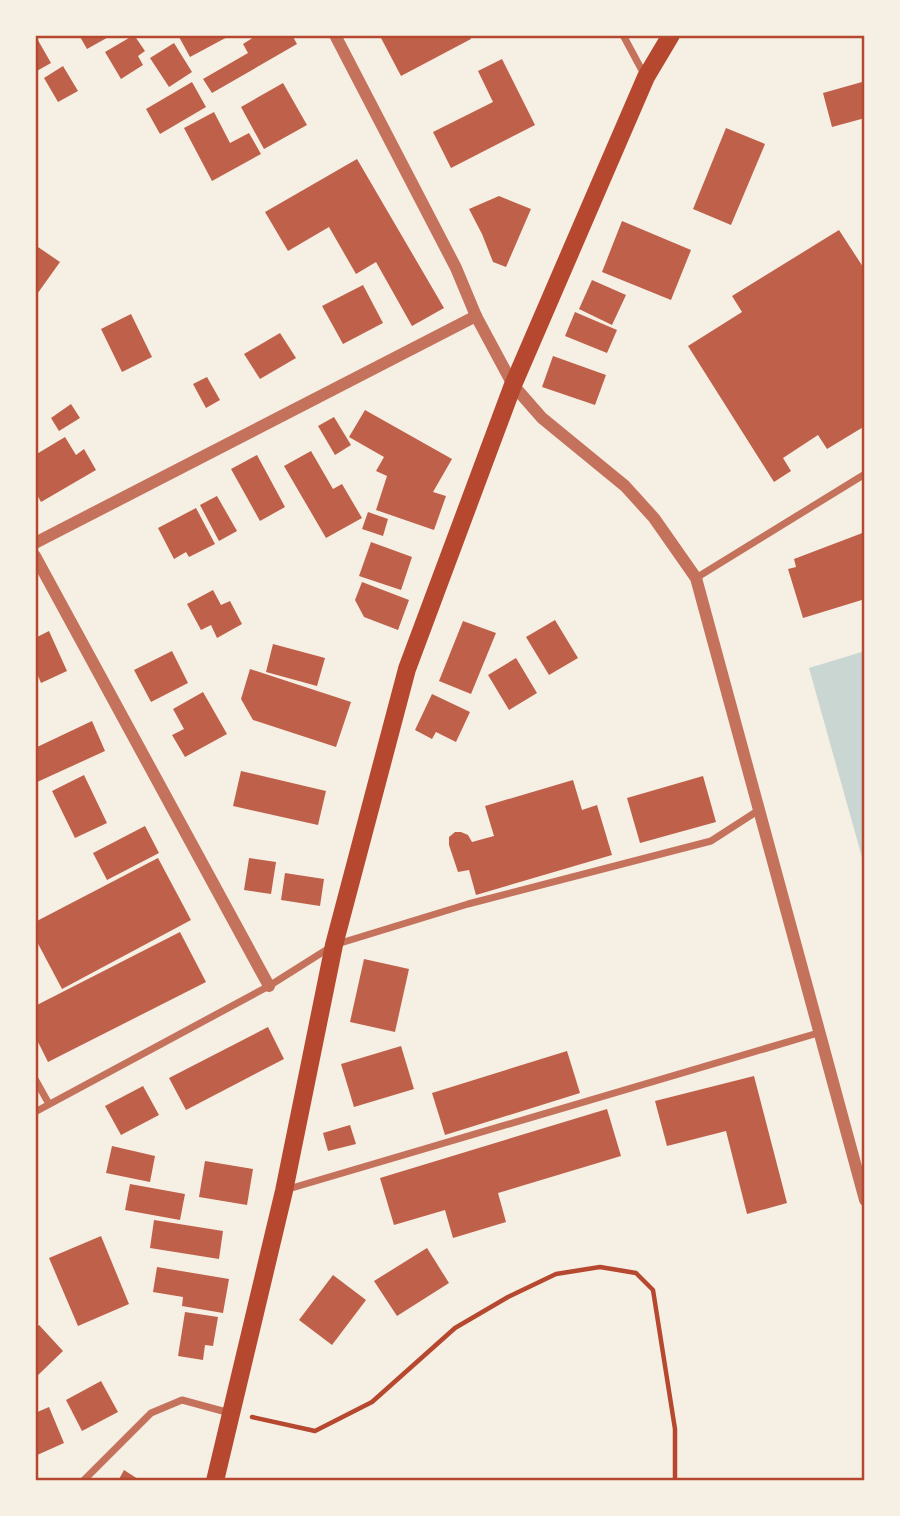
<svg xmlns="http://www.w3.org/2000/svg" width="900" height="1516" font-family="Roboto,sans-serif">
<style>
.water{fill:#c9d6d2}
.building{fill:#bf614a}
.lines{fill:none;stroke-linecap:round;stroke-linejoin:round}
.path{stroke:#b5482f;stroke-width:4.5}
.minor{stroke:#c5725c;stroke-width:7}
.tertiary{stroke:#c5725c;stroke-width:12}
.primary{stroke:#b5482f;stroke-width:18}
.neatline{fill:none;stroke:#b5482f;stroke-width:2.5}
</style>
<rect width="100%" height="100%" fill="#f6efe4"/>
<polygon class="water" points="865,651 865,868 809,668"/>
<g class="building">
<polygon points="35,35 51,63 35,72"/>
<polygon points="79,35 112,35 87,49"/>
<polygon points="134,35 145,51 138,56 143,65 121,79 105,52"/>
<polygon points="178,35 231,35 190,57"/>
<polygon points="257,35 292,35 297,44 212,93 203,79 248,53 243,44"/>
<polygon points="388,35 469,35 471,39 401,76 381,38"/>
<polygon points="174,43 192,72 169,87 150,58"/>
<polygon points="502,59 535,125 451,168 433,132 493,102 478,71"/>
<polygon points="63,66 78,91 58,102 44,78"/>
<polygon points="192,82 206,107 160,134 146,109"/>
<polygon points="862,82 865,93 865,118 832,127 823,93"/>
<polygon points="283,83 307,125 264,149 241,107"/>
<polygon points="214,112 230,143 249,133 261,154 212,181 184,128"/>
<polygon points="726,128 765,144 731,225 693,209"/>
<polygon points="357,159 444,308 412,326 376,262 356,274 329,227 288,251 265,212"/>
<polygon points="499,196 531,209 506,267 493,262 482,234 469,209"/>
<polygon points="622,221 691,250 671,300 602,272"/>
<polygon points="839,230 865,270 865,426 827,449 818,435 783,458 791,471 774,482 688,346 742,312 732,296"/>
<polygon points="35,245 60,262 35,297"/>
<polygon points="592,280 626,295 612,325 579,309"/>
<polygon points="363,285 383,323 343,344 322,306"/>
<polygon points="575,312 617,330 607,353 565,336"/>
<polygon points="131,314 152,357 122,372 101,329"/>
<polygon points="280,333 296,358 260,379 244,354"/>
<polygon points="553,356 606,375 595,405 542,387"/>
<polygon points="207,377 220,400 206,408 193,384"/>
<polygon points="71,404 80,418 59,431 51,418"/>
<polygon points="365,410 452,459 433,492 446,496 434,530 376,510 387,476 376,471 384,457 349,437"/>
<polygon points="334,417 351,445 335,455 318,426"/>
<polygon points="65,437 76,455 84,449 96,470 41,502 35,491 35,455"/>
<polygon points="311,451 333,489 342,484 362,518 326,538 284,466"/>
<polygon points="257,455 285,507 260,521 231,469"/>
<polygon points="217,496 237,531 219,541 200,505"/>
<polygon points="196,508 215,544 189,557 186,552 174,559 158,528"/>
<polygon points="368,512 388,519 383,536 362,529"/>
<polygon points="865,532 865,599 803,618 788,569 796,567 794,559"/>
<polygon points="371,542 412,557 401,590 359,576"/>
<polygon points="362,582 409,600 398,630 364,617 355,600"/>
<polygon points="213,590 221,605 230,601 242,624 217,638 211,625 201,630 187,604"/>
<polygon points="555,620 578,658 549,675 526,637"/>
<polygon points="463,621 496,633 471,694 439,681"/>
<polygon points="49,631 67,671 41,683 35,669 35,638"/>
<polygon points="273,644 325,658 317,686 266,672"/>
<polygon points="172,651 188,683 151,702 134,670"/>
<polygon points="516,658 537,693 509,710 488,675"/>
<polygon points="250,669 351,702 336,747 253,720 241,699"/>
<polygon points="203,692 227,734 185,757 172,735 184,729 173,709"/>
<polygon points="432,694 470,712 456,742 436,732 432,739 415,730"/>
<polygon points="92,721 105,751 35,783 35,748"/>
<polygon points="241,771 326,791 318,825 233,806"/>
<polygon points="84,775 107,823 75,838 52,791"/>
<polygon points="703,776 716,822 640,843 627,798"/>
<polygon points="573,780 582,810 597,805 612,855 476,895 469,870 458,872 449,845 449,837 455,832 461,832 468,835 472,842 494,836 485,806"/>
<polygon points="145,826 159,853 107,880 93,853"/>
<polygon points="158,858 191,920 62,989 35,938 35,922"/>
<polygon points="249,858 276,862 271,894 244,890"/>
<polygon points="285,873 324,879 320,906 281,900"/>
<polygon points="180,932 206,982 48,1062 35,1036 35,1006"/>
<polygon points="364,959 409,969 395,1032 350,1022"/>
<polygon points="268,1027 284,1059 186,1110 169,1078"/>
<polygon points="401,1046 414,1089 354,1107 341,1064"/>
<polygon points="567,1051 580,1093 445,1135 432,1093"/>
<polygon points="754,1076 787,1203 747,1214 726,1131 667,1146 655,1101"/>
<polygon points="143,1086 159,1115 121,1135 105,1106"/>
<polygon points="607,1109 621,1156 498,1193 506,1222 453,1238 445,1210 394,1225 380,1178"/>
<polygon points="350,1125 356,1144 328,1151 323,1133"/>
<polygon points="112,1146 155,1156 150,1182 106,1173"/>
<polygon points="205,1161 253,1169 247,1205 199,1197"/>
<polygon points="130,1184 185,1194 180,1220 125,1210"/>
<polygon points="154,1220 223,1231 219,1259 150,1248"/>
<polygon points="101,1236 129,1304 78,1326 49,1258"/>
<polygon points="427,1248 449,1283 397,1316 374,1281"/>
<polygon points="157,1267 229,1279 223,1313 182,1306 183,1297 153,1292"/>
<polygon points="333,1275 366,1300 332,1345 299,1320"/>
<polygon points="185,1312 218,1317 213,1346 205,1345 203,1360 178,1356"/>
<polygon points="39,1325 63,1351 35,1378 35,1328"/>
<polygon points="101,1381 118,1412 82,1431 66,1400"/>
<polygon points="49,1407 64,1443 35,1456 35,1413"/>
<polygon points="124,1470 141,1481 118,1481"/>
</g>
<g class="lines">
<polyline class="path" points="252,1417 315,1431 372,1402 455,1328 508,1297 556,1274 600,1267 636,1273 653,1290 675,1429 675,1481"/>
<g class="minor">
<polyline points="623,35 645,76"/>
<polyline points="696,578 865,474"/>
<polyline points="35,1079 49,1104"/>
<polyline points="35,1112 269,986 334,945 468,904 711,841 759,810"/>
<polyline points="285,1190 818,1033"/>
<polyline points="83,1481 151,1413 182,1400 230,1413"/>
</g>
<g class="tertiary">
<polyline points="335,35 456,268 476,316 513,385 542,418 625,486 654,518 696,578 865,1200"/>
<polyline points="35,543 476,316"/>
<polyline points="35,556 269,986"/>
</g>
<polyline class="primary" points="215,1481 284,1191 334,945 407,669 513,385 646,77 671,35"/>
</g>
<rect width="900" height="1516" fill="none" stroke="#f6efe4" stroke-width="74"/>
<rect x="37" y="37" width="826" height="1442" class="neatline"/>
</svg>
